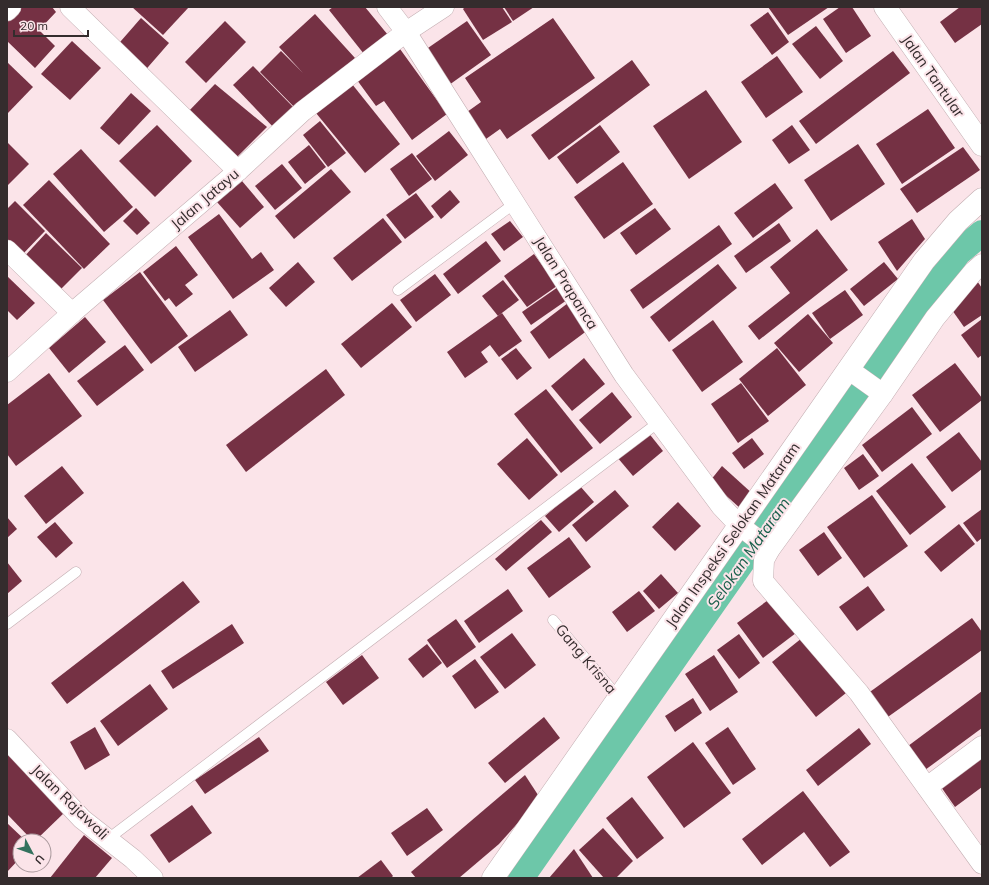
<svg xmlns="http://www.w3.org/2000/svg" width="989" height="885" font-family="Mulish,sans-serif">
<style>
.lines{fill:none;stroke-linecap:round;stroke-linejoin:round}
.canal{stroke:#6dc7a9;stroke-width:26}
.building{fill:#753144}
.service-casing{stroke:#c3aeb2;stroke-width:11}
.minor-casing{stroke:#c3aeb2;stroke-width:21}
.tertiary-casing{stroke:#c3aeb2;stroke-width:23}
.secondary-casing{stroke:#c3aeb2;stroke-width:23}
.service{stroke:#fff;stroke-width:10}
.minor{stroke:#fff;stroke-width:20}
.tertiary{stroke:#fff;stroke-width:22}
.secondary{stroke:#fff;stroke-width:22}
.labels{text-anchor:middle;stroke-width:4;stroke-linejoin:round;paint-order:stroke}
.street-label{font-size:15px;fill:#342c2d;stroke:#fbe4e9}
.water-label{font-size:16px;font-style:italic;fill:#195f4b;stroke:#fbe4e9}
</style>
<rect width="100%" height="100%" fill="#fbe4e9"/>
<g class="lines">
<polyline class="canal" points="521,878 958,253 982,233"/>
</g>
<g class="building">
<polygon points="21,7 52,7 56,12 39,30 55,46 35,68 7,41 7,22"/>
<polygon points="132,7 189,7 163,35"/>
<polygon points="333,7 365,7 388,35 364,54 329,10"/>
<polygon points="465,7 502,7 512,22 483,40 463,9"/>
<polygon points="504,7 534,7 513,21"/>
<polygon points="768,7 829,7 788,35"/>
<polygon points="840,7 852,7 871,36 846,53 823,19"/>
<polygon points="960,7 982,7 982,24 955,43 940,22"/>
<polygon points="768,12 789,42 772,55 750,25"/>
<polygon points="315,14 355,58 297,110 260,72 281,51 303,73 279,47"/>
<polygon points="141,18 169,43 142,74 114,49"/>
<polygon points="553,18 595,78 507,139 500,129 486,139 467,112 481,102 465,78"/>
<polygon points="225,21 246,42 206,83 185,62"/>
<polygon points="467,21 491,55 449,85 425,50"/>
<polygon points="816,26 843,61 820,79 792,44"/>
<polygon points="72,41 101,68 70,100 41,74"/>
<polygon points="400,49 447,114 412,140 384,101 376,106 357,80"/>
<polygon points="893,51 910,73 816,144 799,121"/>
<polygon points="777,56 803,92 766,118 741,82"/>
<polygon points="632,60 650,85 549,160 531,135"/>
<polygon points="7,62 33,87 7,114"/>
<polygon points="253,66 297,111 277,131 233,85"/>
<polygon points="215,84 267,127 233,161 186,114"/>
<polygon points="352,84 400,144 365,173 316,113"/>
<polygon points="706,90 742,142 689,179 653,126"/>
<polygon points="131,93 151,111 119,145 100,128"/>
<polygon points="928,109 955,148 902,184 876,144"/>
<polygon points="320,121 346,153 328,167 303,135"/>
<polygon points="157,125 192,161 155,197 119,161"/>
<polygon points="600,125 620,152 577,184 557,157"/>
<polygon points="792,125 810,150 789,164 772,140"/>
<polygon points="449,131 468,155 435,181 416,156"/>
<polygon points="7,142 29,164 7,186"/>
<polygon points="858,144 885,184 831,221 804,180"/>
<polygon points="309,145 326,167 305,184 288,162"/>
<polygon points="963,147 980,170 917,213 900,189"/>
<polygon points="81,149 133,207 104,232 53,174"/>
<polygon points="412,153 432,179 409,196 390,169"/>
<polygon points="623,162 653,204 604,239 574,197"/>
<polygon points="282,164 302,188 275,210 255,186"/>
<polygon points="331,169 351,192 294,239 275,216"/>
<polygon points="49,180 110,244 84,269 23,205"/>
<polygon points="242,181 264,207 240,228 217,202"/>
<polygon points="775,183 793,208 753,238 734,213"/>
<polygon points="450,190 460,202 441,219 431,206"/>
<polygon points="416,193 434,217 405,239 386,215"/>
<polygon points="15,201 45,231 20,257 7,244 7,209"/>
<polygon points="136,208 150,223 137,235 123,221"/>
<polygon points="655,208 671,229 636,255 620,233"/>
<polygon points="219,214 252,259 261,252 274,270 233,299 188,237"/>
<polygon points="383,218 402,242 352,281 333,258"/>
<polygon points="912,219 925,239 897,271 878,242"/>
<polygon points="510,221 523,237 504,251 491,234"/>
<polygon points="779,223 791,241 746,273 734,256"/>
<polygon points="719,225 732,244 643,309 630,290"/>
<polygon points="817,229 848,270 759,340 748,326 790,293 770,267"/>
<polygon points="46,233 82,268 57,293 22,259"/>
<polygon points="486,241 501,261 458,294 443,274"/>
<polygon points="176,246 198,275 185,285 193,294 176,307 169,298 165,301 143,272"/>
<polygon points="534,254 557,286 527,307 504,276"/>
<polygon points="298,262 315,282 286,307 269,288"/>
<polygon points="884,262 898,279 864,306 850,289"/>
<polygon points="718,264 737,288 669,342 650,317"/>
<polygon points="140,272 188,336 151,364 103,300"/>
<polygon points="435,274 451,295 416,322 400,300"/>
<polygon points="7,276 35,303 17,320 7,310"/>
<polygon points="503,280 519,300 498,316 482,296"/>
<polygon points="977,281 982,288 982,315 964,327 952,310"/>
<polygon points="558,287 567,300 531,325 522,312"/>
<polygon points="845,290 863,315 830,339 812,313"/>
<polygon points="392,303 412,327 361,368 341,344"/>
<polygon points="568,303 588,330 549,359 530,332"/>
<polygon points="230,310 248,335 195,372 178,347"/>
<polygon points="502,313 522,341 499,357 490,345 481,352 488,362 465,378 447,352"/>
<polygon points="808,314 833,343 799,372 774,343"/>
<polygon points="85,317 106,342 69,373 49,348"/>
<polygon points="982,319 982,355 978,358 961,335"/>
<polygon points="713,320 743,362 702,392 672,350"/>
<polygon points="125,345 144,370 97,406 77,381"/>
<polygon points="516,348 532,368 517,380 501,359"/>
<polygon points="777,348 806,385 768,416 739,379"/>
<polygon points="584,358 605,384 572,411 551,386"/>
<polygon points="955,363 982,398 982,400 940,432 912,395"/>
<polygon points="326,369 345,395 246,472 226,445"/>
<polygon points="49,373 82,416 16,466 7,454 7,405"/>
<polygon points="741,383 769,421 738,443 711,404"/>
<polygon points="546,389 593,448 561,473 514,414"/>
<polygon points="612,392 632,417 600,444 579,420"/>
<polygon points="912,407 932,434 882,472 862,445"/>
<polygon points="647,431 663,451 633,476 617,457"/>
<polygon points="959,432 982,462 982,469 952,492 926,457"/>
<polygon points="527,438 558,475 529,500 497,464"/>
<polygon points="752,438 764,454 744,469 732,453"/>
<polygon points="863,454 879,476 859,490 844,468"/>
<polygon points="912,463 946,507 910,535 876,491"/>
<polygon points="62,466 84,493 46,524 24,496"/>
<polygon points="722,466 754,495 741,509 710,481"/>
<polygon points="580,486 594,502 559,532 545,516"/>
<polygon points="615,490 629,506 586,542 572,525"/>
<polygon points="872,495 908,546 864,578 827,527"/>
<polygon points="678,502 701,526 675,551 652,527"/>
<polygon points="982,509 982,538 977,542 963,523"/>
<polygon points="7,517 17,529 7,538"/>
<polygon points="541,520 552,532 506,571 495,559"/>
<polygon points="55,522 73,543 56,558 37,537"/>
<polygon points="959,524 975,544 941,572 924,552"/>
<polygon points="824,532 842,558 818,576 799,550"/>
<polygon points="569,537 591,567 549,598 527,568"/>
<polygon points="7,562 22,581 7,594"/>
<polygon points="661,574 678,593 659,609 643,591"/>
<polygon points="183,581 200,602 67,704 51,683"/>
<polygon points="868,586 885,610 857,631 839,607"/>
<polygon points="508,589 523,611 479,643 464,621"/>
<polygon points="639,591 655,611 627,632 612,612"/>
<polygon points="771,598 796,633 763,658 737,623"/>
<polygon points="972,618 982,632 982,650 885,719 867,694"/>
<polygon points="456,619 476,647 447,668 427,640"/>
<polygon points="232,624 244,643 173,689 161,671"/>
<polygon points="512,633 536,665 505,689 480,657"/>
<polygon points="739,634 760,663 739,679 717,650"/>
<polygon points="802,638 846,693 816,717 772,662"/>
<polygon points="427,644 442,663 423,678 408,659"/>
<polygon points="362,655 379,678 343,705 326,682"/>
<polygon points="714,655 738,692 710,711 685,674"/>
<polygon points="475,659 499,692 475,709 452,676"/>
<polygon points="150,684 168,709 118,746 100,721"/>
<polygon points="982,691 982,728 925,770 908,746"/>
<polygon points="693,698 702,713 675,732 665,716"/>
<polygon points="544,717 560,738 505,783 488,763"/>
<polygon points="95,727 110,755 85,770 70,742"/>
<polygon points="728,727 756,769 733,785 705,743"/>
<polygon points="859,728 871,744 818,786 806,770"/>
<polygon points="259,737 269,751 205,794 195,780"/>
<polygon points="693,742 731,793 684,828 647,777"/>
<polygon points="982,753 982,787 955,807 939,784"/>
<polygon points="7,754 65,812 35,841 33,841 7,814"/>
<polygon points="525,775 540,798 499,844 459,878 416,878 411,872"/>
<polygon points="803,791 850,852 830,867 804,832 762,865 742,839"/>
<polygon points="632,797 664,838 637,859 606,818"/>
<polygon points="192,805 212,833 169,863 150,835"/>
<polygon points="427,808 443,830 407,856 391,833"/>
<polygon points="7,823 26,841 20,841 20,858 7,872"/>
<polygon points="603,828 633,861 616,878 604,878 579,850"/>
<polygon points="84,835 112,858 95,878 50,878"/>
<polygon points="574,849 593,878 549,878"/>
<polygon points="381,860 393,876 391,878 357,878"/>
</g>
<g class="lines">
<defs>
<g id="service">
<polyline points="398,290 515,203"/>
<polyline points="553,620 619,698"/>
<polyline points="7,624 76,572"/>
<polyline points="108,839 659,422"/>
</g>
<g id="minor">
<polyline points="70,7 238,171"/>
<polyline points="387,7 406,32 624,375 721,506 739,525 770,549"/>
<polyline points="7,11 11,7"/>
<polyline points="7,250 72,313"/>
<polyline points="982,264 974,271 935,318 883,394 770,549 764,560 763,581 859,693 982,864"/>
<polyline points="848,369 883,394"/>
<polyline points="7,372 72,313 238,171 303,111 406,32 444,7"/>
<polyline points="7,739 82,819 133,859 153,878"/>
<polyline points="927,787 982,746"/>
</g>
<polyline id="tertiary" points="885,7 982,145"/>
<polyline id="secondary" points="493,878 924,261 958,221 982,199"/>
</defs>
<use href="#service" class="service-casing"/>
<use href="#minor" class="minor-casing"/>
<use href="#tertiary" class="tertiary-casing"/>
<use href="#secondary" class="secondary-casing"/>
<use href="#service" class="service"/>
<use href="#minor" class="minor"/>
<use href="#tertiary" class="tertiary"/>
<use href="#secondary" class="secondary"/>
</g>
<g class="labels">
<g class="street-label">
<text transform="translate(933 76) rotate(55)" y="5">Jalan Tantular</text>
<text transform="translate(205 199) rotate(-41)" y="5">Jalan Jatayu</text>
<text transform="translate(566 283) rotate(58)" y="5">Jalan Prapanca</text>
<text transform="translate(733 535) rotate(-55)" y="5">Jalan Inspeksi Selokan Mataram</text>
<text transform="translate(586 659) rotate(50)" y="5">Gang Krisna</text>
<text transform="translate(70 802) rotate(44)" y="5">Jalan Rajawali</text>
</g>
<g class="water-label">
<text transform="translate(748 553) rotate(-55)" y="6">Selokan Mataram</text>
</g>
</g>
<rect width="989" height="885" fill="none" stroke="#342c2d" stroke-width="16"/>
<g transform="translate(32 853) rotate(131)"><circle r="19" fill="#fbe4e9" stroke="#ab9a9e"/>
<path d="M0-3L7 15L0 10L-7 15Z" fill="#34725e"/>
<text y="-6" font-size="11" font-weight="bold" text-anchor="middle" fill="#342c2d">U</text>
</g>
<path d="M14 30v6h74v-6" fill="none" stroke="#342c2d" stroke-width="2"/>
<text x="20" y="30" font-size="12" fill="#342c2d" stroke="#fbe4e9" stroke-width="3" paint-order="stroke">20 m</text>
</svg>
